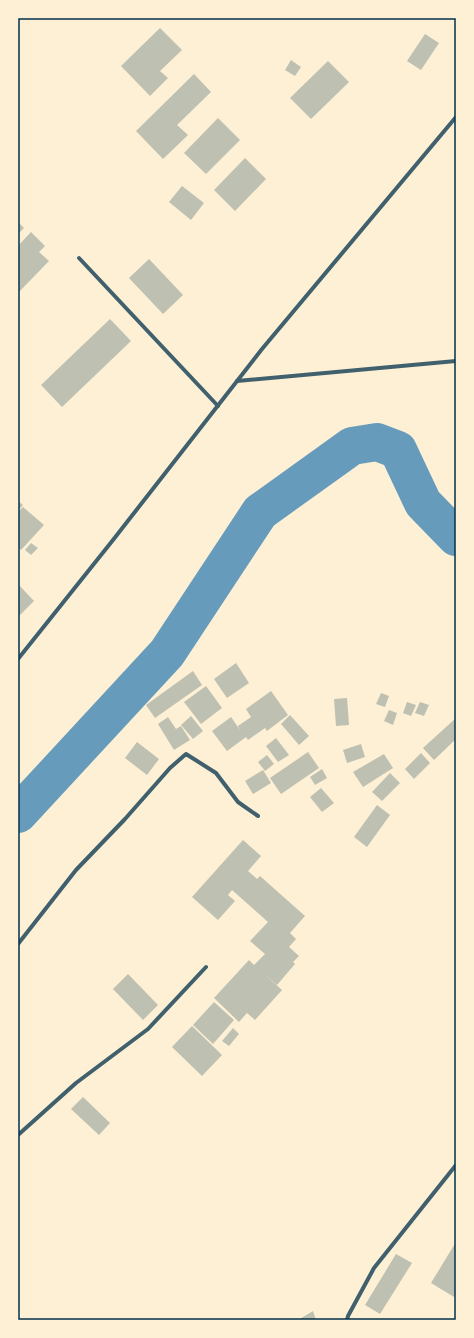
<svg xmlns="http://www.w3.org/2000/svg" width="474" height="1338" font-family="Cabin,sans-serif">
<style>
.lines{fill:none;stroke-linecap:round;stroke-linejoin:round}
.river{stroke:#669bbc;stroke-width:38}
.building{fill:#bec0b2}
.minor{stroke:#3f606c;stroke-width:4}
.neatline{fill:none;stroke:#003049;stroke-width:1.5}
</style>
<rect width="100%" height="100%" fill="#fdf0d5"/>
<g class="lines">
<polyline class="river" points="18,814 167,653 260,512 352,446 377,442 398,450 423,503 456,537"/>
</g>
<g class="building">
<polygon points="160,28 182,50 160,71 168,78 150,96 121,66"/>
<polygon points="425,34 439,43 421,70 407,61"/>
<polygon points="291,60 301,67 295,76 285,70"/>
<polygon points="328,61 349,82 311,119 290,98"/>
<polygon points="194,74 211,92 177,125 188,135 163,159 136,131"/>
<polygon points="218,118 240,140 206,174 184,153"/>
<polygon points="245,158 266,179 235,211 214,190"/>
<polygon points="182,186 204,203 191,220 169,202"/>
<polygon points="18,222 24,228 18,234"/>
<polygon points="31,232 45,246 39,252 49,261 18,293 18,246"/>
<polygon points="149,259 183,295 163,314 129,278"/>
<polygon points="110,319 131,341 62,407 41,385"/>
<polygon points="18,501 23,505 18,511"/>
<polygon points="23,507 44,525 21,550 18,547 18,512"/>
<polygon points="31,543 38,548 31,555 25,550"/>
<polygon points="18,584 34,601 18,617"/>
<polygon points="236,663 249,683 227,698 214,679"/>
<polygon points="193,671 202,685 155,718 146,705"/>
<polygon points="206,686 222,708 201,724 184,702"/>
<polygon points="271,691 288,715 267,731 265,728 248,740 246,737 227,751 212,731 231,717 240,730 238,726 251,717 246,709"/>
<polygon points="381,693 389,696 385,707 376,704"/>
<polygon points="347,698 349,725 336,726 334,699"/>
<polygon points="407,702 416,705 411,716 403,713"/>
<polygon points="420,702 429,705 424,716 415,713"/>
<polygon points="389,710 397,713 393,725 384,721"/>
<polygon points="290,715 309,736 299,745 281,724"/>
<polygon points="191,716 203,731 193,739 181,725"/>
<polygon points="168,717 176,729 181,726 190,740 174,750 158,724"/>
<polygon points="456,718 456,739 434,760 423,748"/>
<polygon points="276,738 289,755 278,762 266,746"/>
<polygon points="137,742 159,759 147,775 125,758"/>
<polygon points="361,744 365,757 347,763 343,750"/>
<polygon points="308,752 319,768 281,794 270,778"/>
<polygon points="421,753 430,763 414,779 405,769"/>
<polygon points="384,754 393,768 363,787 353,772"/>
<polygon points="267,755 274,764 265,771 258,762"/>
<polygon points="322,769 327,778 315,785 310,777"/>
<polygon points="263,770 271,783 253,794 245,781"/>
<polygon points="390,773 400,783 382,801 372,792"/>
<polygon points="321,788 334,803 322,812 310,797"/>
<polygon points="377,805 390,815 367,847 354,837"/>
<polygon points="243,840 261,856 248,871 257,879 260,876 305,916 290,933 296,939 289,947 299,956 293,962 295,964 277,985 262,972 282,990 255,1020 247,1013 239,1022 214,998 249,960 254,965 265,954 250,941 268,922 232,890 228,895 235,901 218,920 192,897"/>
<polygon points="128,974 158,1005 143,1020 113,989"/>
<polygon points="214,1002 234,1020 213,1044 193,1025"/>
<polygon points="192,1026 222,1055 202,1076 172,1047"/>
<polygon points="233,1028 239,1034 229,1046 222,1041"/>
<polygon points="83,1097 110,1123 99,1135 71,1109"/>
<polygon points="456,1242 456,1293 454,1297 431,1283"/>
<polygon points="396,1254 412,1263 380,1314 365,1305"/>
<polygon points="313,1311 316,1320 298,1320"/>
</g>
<g class="lines">
<g class="minor">
<polyline points="79,258 218,406"/>
<polyline points="237,381 456,361"/>
<polyline points="18,659 113,540 262,349 456,117"/>
<polyline points="18,944 76,870 125,819 170,768 186,754 216,773 238,802 258,816"/>
<polyline points="18,1135 76,1083 148,1029 206,967"/>
<polyline points="347,1320 348,1316 374,1268 456,1165"/>
</g>
</g>
<rect width="474" height="1338" fill="none" stroke="#fdf0d5" stroke-width="38"/>
<rect x="19" y="19" width="436" height="1300" class="neatline"/>
</svg>
